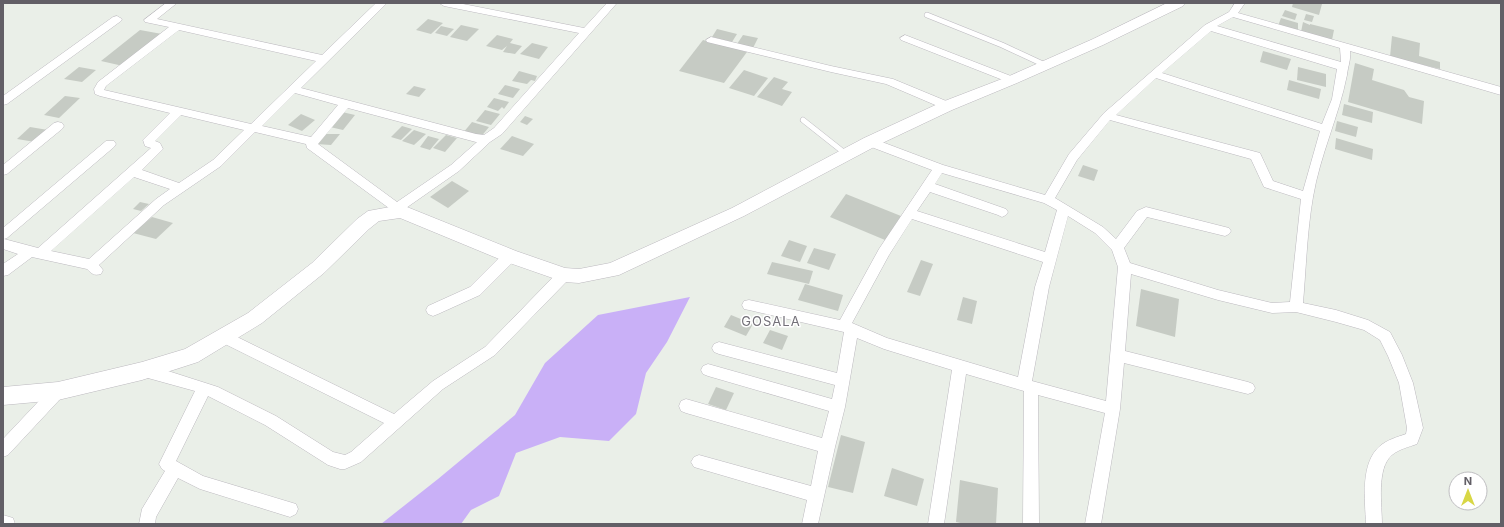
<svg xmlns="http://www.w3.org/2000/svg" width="1504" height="527" font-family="Inter,sans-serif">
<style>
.water{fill:#c9b0f7}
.building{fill:#c6cbc4}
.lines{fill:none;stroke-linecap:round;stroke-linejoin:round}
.service-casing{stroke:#bcb9bf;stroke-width:6}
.minor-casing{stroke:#bcb9bf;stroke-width:1}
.secondary-casing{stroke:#bcb9bf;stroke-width:1}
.service{stroke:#fff;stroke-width:5}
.minor{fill:#fff;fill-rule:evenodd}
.secondary{fill:#fff;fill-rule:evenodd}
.labels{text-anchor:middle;stroke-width:3;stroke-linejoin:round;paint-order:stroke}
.quarter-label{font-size:13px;letter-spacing:1px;fill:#737078;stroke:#fff}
</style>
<rect width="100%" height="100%" fill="#eaefe8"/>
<polygon class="water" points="690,297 667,342 646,373 636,414 609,441 560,437 516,453 499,496 471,510 461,524 381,524 438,479 515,415 545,363 598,315"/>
<g class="building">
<polygon points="1293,3 1316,3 1322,4 1319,15 1292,7"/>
<polygon points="1285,10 1297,14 1295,20 1282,16"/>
<polygon points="1306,14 1314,16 1312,22 1304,20"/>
<polygon points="1281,18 1298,23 1298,31 1278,26"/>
<polygon points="428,19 443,23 431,34 416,30"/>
<polygon points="1303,22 1310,25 1310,24 1334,30 1332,40 1301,32"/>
<polygon points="461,25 479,29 467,41 450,37"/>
<polygon points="441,26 454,29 447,36 435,33"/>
<polygon points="717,29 737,34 732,42 712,37"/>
<polygon points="140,30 162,34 123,66 101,61"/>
<polygon points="497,35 513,39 510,43 522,46 515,54 503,52 507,46 502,50 486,46"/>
<polygon points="743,35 758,38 753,48 737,44"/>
<polygon points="1392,36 1420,43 1419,56 1440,62 1440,69 1390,57"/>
<polygon points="703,40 747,52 724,83 679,71"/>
<polygon points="532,43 548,47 539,59 520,54"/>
<polygon points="1263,51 1291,59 1287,70 1260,62"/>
<polygon points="1355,63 1374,69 1372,80 1404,90 1409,97 1424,101 1422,124 1348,102"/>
<polygon points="79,67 96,70 82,82 64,79"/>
<polygon points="1298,67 1326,74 1326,87 1297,80"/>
<polygon points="744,70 768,78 754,96 729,88"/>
<polygon points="519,71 537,76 535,81 531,80 527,84 512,81"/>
<polygon points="774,77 788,82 782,89 792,92 782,106 757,97"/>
<polygon points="1289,80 1321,89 1319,99 1287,90"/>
<polygon points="505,85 520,89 513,98 498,94"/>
<polygon points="414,86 426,89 419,97 406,94"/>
<polygon points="65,96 80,98 59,118 44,115"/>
<polygon points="494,98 509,102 504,109 502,107 498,111 487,107"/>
<polygon points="1344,104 1373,112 1372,123 1342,115"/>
<polygon points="485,110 500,114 491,125 476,121"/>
<polygon points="342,112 355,115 343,130 330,127"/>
<polygon points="301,114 315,120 302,131 288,125"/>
<polygon points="525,116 533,119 527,125 520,122"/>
<polygon points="1337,121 1358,127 1356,137 1335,131"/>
<polygon points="472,122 489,127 480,138 463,133"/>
<polygon points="402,126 412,129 401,140 391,137"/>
<polygon points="30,127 48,130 35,142 17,139"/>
<polygon points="414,130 426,134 414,145 402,141"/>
<polygon points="324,134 340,134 331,145 316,144"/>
<polygon points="446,135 457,138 445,152 433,148"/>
<polygon points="428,136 439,139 430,150 420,147"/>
<polygon points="512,136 534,144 523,156 500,149"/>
<polygon points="1336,138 1373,149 1372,160 1335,149"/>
<polygon points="1083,165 1098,170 1094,181 1078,176"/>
<polygon points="452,181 469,191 448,208 430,197"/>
<polygon points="846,194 901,216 885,240 830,217"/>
<polygon points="140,202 149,204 141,211 133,209"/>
<polygon points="152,217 173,223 156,239 133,233"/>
<polygon points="789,240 807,246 800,262 781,256"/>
<polygon points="814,248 836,254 829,270 807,263"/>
<polygon points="921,260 933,264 920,296 907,292"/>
<polygon points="772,262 813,271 809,284 767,274"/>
<polygon points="805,284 843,295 838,311 798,300"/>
<polygon points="1141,289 1179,299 1175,337 1136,326"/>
<polygon points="963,297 977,301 972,324 957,320"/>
<polygon points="731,315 753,324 746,336 724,327"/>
<polygon points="770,330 788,336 782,350 763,343"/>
<polygon points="716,387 734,393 726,410 708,404"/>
<polygon points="841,435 865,442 853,493 828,487"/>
<polygon points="892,468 924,479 917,506 884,496"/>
<polygon points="960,480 998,488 996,524 965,524 956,522"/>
</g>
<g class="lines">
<defs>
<g id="service">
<polyline points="927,15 1002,45 1045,65"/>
<polyline points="803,120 846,154"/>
</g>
<g id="minor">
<path d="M 166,3 L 177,3 L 157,19 L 322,55 L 376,3 L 387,3 L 301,88 L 476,134 L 484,135 L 494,128 L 579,33 L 444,6 L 439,3 L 458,3 L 584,28 L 607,3 L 617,3 L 502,134 L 490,142 L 459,171 L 406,208 L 407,211 L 405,214 L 401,216 L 397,214 L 307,148 L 306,144 L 255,132 L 221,166 L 164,205 L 99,265 L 103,270 L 101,274 C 94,276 92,274 87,269 L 32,257 L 8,275 L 3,276 L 3,264 L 18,254 L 3,249 L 3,228 L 106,141 L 114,141 L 116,144 L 114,147 L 7,238 L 4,239 L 38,248 L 151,148 L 145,146 L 143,140 L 170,113 L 100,96 L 95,94 L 94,89 L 98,82 L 169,27 L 145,22 L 144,20 ZM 179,30 L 316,61 L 251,124 L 104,90 L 106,86 ZM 295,93 L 338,105 L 311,137 L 262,126 ZM 348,108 L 476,142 L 477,142 L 451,165 L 397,202 L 318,144 ZM 181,115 L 244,130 L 213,160 L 179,183 L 142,170 L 163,149 L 160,143 L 155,141 ZM 134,177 L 170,189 L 156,199 L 89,259 L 51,251 Z"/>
<path d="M 1235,3 L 1245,3 L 1238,13 L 1501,87 L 1501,95 L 1350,51 C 1351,60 1348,66 1347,75 C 1339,116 1320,155 1313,197 C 1307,231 1306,269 1303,303 L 1336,310 L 1368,320 L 1390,332 L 1402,355 L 1413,383 L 1423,428 L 1417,444 C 1409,447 1399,449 1392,455 C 1376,468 1382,506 1382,524 L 1366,524 C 1365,500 1360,463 1380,446 C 1387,440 1397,437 1406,434 L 1407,428 L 1399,383 L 1388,356 L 1380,340 L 1364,330 L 1336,322 L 1296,312 L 1272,313 L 1218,300 L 1131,274 L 1125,351 L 1248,382 L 1253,384 L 1255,388 L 1253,392 L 1248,394 L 1124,363 L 1120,409 L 1101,524 L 1085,524 L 1105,413 L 1038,395 L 1039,524 L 1023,524 L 1024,391 L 966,374 L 944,524 L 928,524 L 952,370 L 884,349 L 857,338 L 845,407 L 835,447 L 818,524 L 802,524 L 807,500 L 694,467 L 691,462 L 694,457 L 699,455 L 811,486 L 818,451 L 686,413 L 681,411 L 679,406 L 681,401 L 686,399 L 822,438 L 829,411 L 708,376 L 703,374 L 701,370 L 703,366 L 708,364 L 832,399 L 835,385 L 719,354 L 714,352 L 712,348 L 714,344 L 719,342 L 837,373 L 844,332 L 749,310 L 744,309 L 742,305 L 744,301 L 749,300 L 840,320 L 879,249 L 932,170 L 866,145 L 864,142 L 866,139 L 874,139 L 943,165 L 1045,195 L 1069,154 L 1104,113 L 1205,25 L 1229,12 ZM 1233,17 L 1340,48 L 1341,62 L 1217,26 ZM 1211,31 L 1337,69 L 1332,99 L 1322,124 L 1162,73 ZM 1156,78 L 1320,131 L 1303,191 L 1273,181 L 1260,153 L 1116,115 ZM 1110,120 L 1251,159 L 1264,187 L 1301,199 L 1290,302 L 1272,303 L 1218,290 L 1130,263 L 1124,248 L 1147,217 L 1225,236 L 1229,234 L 1231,231 L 1229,228 L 1146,207 L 1137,211 L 1116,239 L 1103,227 L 1055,198 L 1077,160 ZM 942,173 L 1044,203 L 1057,210 L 1045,252 L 917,211 L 930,192 L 998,215 L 1002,217 L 1006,215 L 1008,212 L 1006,209 L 935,184 ZM 1068,216 L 1095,233 L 1112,250 L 1118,267 L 1106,401 L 1032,381 L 1049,287 ZM 912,219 L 1043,262 L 1035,287 L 1018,377 L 887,338 L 852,323 L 889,255 Z"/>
<polygon points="117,16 122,19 121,21 7,104 3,105 3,96 113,17"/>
<polygon points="905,35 1016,78 1017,80 1012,83 1008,82 901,40 900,38"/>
<polygon points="711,37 831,66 893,79 951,103 953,106 951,109 947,110 886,84 831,72 707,42 706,40"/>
<polygon points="58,122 62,123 64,126 62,129 7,174 3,175 3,165 54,123"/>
<polygon points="510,251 515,252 516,256 515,260 480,295 438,314 433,316 428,314 426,310 428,306 470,287 505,252"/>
<polygon points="564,270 569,271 571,275 569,279 495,355 443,389 361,462 345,469 340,469 328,465 265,425 208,396 176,461 203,476 296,504 298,509 296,514 290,517 200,489 178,478 156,517 155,524 139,524 142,509 165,471 162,469 159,464 195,391 137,375 135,371 137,367 142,365 168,371 218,387 276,416 333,452 345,455 351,452 384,423 219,341 217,337 219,333 224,331 229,333 394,414 433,381 485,347 559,271"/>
<polygon points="58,385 63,386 65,391 63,396 8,455 3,457 3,439 53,386"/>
<polygon points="3,515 13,518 15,524 3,524"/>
</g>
<polygon id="secondary" points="1167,3 1185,3 1183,6 1103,45 1017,83 952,110 876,146 744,216 619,275 579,283 564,282 504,261 400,218 379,221 369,229 324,273 262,323 198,362 142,380 58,400 3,405 3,387 58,382 142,362 185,349 248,313 312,263 357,219 368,211 401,205 407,207 516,251 565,268 579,269 610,263 732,208 864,138 942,102 1007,77 1093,39"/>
</defs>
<use href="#service" class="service-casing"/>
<use href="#minor" class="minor-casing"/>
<use href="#secondary" class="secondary-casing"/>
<use href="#service" class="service"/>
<use href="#minor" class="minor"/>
<use href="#secondary" class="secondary"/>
</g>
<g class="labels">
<g class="quarter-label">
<text x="771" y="326">GOSALA</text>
</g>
</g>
<rect width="1504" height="527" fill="none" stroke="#625f66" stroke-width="8"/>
<g transform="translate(1468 491)"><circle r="19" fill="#ffffff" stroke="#c0bfc2"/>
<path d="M0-3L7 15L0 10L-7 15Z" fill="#d8d745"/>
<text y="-6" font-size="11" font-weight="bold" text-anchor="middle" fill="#625f66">N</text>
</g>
</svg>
